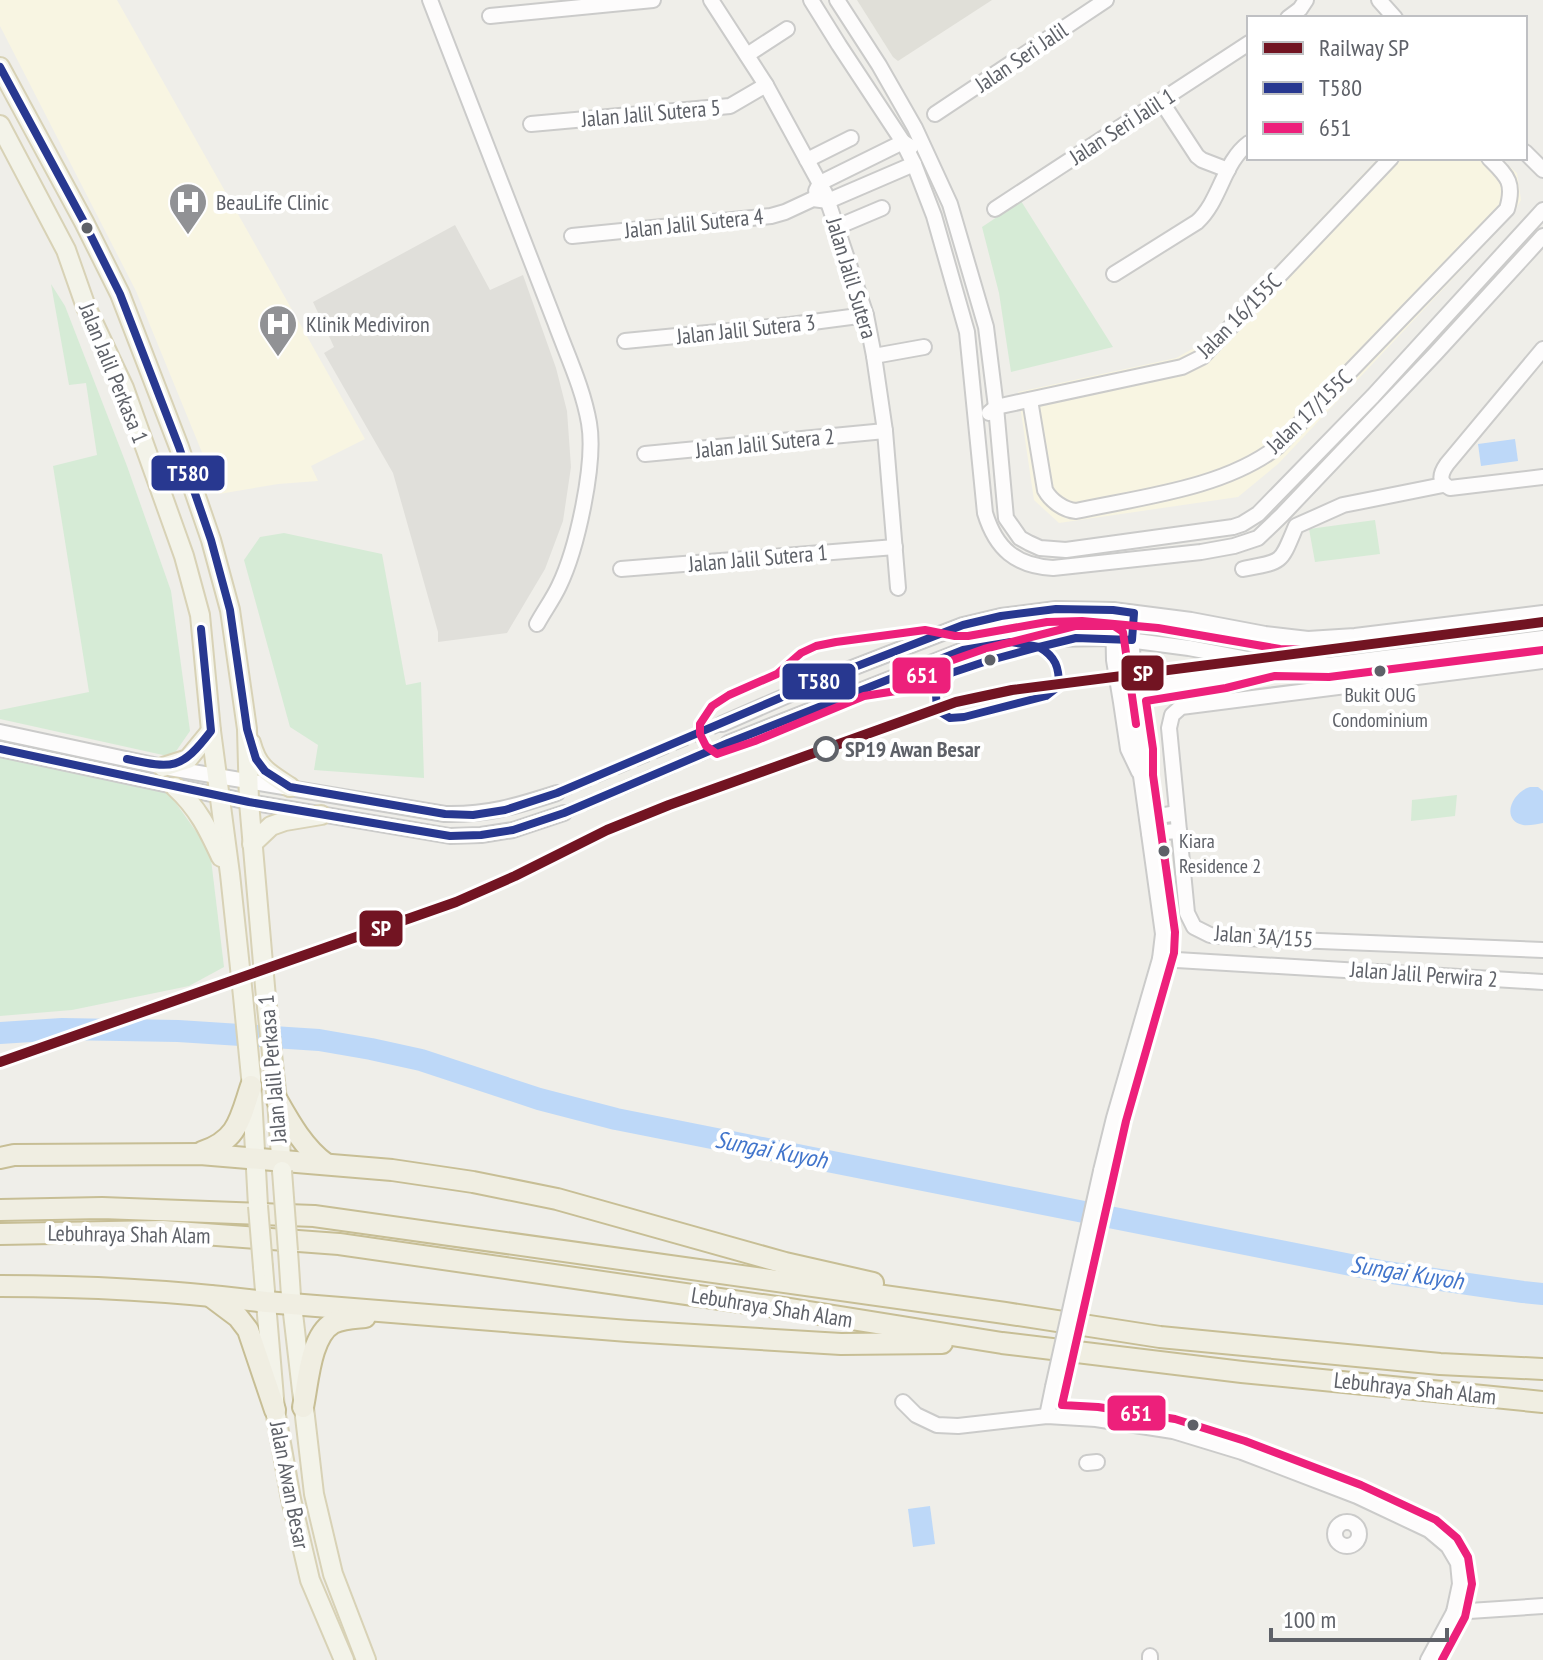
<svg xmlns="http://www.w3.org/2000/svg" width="1543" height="1660" font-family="'PT Sans Narrow',sans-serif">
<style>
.commercial{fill:#f8f5e2}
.industrial{fill:#e0dfda}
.education{fill:#e0dfd8}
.green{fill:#d6ebd6}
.water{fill:#bdd8f8}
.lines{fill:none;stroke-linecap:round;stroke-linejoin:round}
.river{stroke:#bdd8f8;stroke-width:22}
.minor-tunnel{stroke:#cbcbc9;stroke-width:14;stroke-dasharray:14 7;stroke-linecap:butt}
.minor-casing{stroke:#cbcbca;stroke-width:18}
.major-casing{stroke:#d8d2b6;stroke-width:22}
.highway-casing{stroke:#c7be95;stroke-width:24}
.minor{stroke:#fdfcfc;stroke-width:14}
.major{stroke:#f3f3e9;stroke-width:18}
.highway{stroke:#f0eee2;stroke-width:20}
.minor-bridge-casing{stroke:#cbcbca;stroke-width:18;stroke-linecap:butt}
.major-bridge-casing{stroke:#d8d2b6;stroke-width:22;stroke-linecap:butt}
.minor-bridge{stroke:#fdfcfc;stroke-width:14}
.major-bridge{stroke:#f3f3e9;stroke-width:18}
.bus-1-casing{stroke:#fff;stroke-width:14}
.bus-2-casing{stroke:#fff;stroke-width:14}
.bus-1{stroke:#283890;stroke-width:8}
.bus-2{stroke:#ed207b;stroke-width:8}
.rail-1-casing{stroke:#fff;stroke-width:16}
.rail-1{stroke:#721422;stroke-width:10}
.bus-dot{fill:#5e6168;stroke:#fff;stroke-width:3}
.stop-dot{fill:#fff;stroke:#5e6168;stroke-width:4}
.labels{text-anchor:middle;stroke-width:8;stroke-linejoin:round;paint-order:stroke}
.bus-label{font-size:20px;fill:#5e6168;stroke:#fff}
.street-label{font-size:22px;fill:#5e6168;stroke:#fff}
.poi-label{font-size:22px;fill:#5e6168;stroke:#fff;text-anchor:start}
.stop-label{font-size:22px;font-weight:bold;fill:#5e6168;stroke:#fff;text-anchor:start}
.water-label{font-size:24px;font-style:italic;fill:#4275cb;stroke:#fff}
.line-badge{stroke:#fff;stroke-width:3}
.badge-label{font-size:22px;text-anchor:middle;font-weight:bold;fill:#fff}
</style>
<rect width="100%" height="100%" fill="#efeee9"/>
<g class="commercial">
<polygon points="0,0 117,0 365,439 311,466 318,481 278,484 219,494 136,291 0,26"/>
<polygon points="1378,158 1500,158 1517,173 1521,200 1512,216 1278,464 1238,497 1059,523 1034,500 1018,392 1176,358 1203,343"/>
</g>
<polygon class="industrial" points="455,225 490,290 523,275 556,368 567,411 571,467 563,521 545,569 507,633 438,642 438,632 393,473 324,353 334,347 313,302"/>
<polygon class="education" points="857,0 992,0 898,61 893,57"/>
<g class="green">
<polygon points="1021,201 1113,347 1011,372 999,293 982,227"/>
<polygon points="51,284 65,306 127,466 171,591 190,731 172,757 0,719 0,710 89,692 53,466 97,455 86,383 69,385"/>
<polygon points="1375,520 1380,554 1315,562 1309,529"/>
<polygon points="284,533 382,554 406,685 421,682 424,778 314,770 318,745 290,727 244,560 260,537"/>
<polygon points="0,756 168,792 210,851 224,967 189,986 72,1010 0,1016"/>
<polygon points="1457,795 1455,816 1411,821 1412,800"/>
</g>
<g class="water">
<polygon points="1515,439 1518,461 1481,466 1478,444"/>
<path d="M 1530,787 L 1538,787 L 1543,791 L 1543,823 C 1537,824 1529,826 1523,825 C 1500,820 1512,792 1530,787 Z"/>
<polygon points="930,1506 935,1544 913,1547 908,1509"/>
</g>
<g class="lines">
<polyline class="river" points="0,1033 62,1029 178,1031 319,1040 371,1049 421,1060 539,1099 616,1119 1386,1272 1523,1292 1543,1294"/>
<g class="minor-tunnel">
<polyline points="557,793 722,724"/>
<polyline points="564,813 728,743"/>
</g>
<defs>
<g id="minor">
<path d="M 430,0 L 555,322 C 567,355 583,388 589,423 C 596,463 577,549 559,586 C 553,599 544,611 537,624"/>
<polyline points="711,0 766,85 825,193 866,315 874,356 885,431 898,588"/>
<path d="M 811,0 L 839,45 L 903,142 L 914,164 L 934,216 L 967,332 L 985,513 C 996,549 1016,566 1053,568 L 1201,552 L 1234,546 L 1258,538 L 1282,515 L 1435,354 L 1543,236"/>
<polyline points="837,0 879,65 915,128 950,204 986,327 996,407 1006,518 1020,538 1029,543 1040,548 1066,550 1233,527 1242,524 1258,514 1373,396 1543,210"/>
<polyline points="1379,0 1395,18"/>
<polyline points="490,16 653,0"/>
<polyline points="1288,18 1300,9 1306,0"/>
<polyline points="747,55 787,29"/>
<polyline points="1161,101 1197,156 1202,160 1228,170"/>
<polyline points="935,114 1106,0"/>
<polyline points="531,124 730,106 766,85"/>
<polyline points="1525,152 1543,170"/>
<polyline points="807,160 851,138"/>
<polyline points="816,191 820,183 903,142 911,147"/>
<polyline points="995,209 1249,43"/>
<polyline points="837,227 882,208"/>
<polyline points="572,236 771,216 785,212 813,199 828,201 914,164"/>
<path d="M 1114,274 L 1197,222 C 1221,200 1223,162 1249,143"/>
<polyline points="625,341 790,325 866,315"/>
<path d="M 1543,349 L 1447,464 C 1440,474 1438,482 1450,488 L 1543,477"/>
<polyline points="874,356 924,347"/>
<path d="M 1030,400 L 1045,490 C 1051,501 1064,510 1076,511 C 1141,497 1224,488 1277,447 L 1507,209 C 1515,182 1507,176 1489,158"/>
<polyline points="989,413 996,407 1182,367 1202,357 1391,158"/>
<polyline points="645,454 885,431"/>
<polyline points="621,569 895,547"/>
<path d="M 1243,569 C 1284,561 1280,564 1296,526 L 1343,505 L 1443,485"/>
<polyline points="1113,610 1114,660 1121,702 1128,749 1139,772"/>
<polyline points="1543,661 1181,707 1172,715 1169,728 1187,913 1194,927 1210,935 1247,938 1543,950"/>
<polyline points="1133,691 1224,676 1270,665"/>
<polyline points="722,724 834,675 963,625 1001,616 1056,609 1113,610 1191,620 1265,634 1308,639 1355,636 1543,613"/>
<path d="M 0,732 L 163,767 L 445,814 C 488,815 516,806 557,793"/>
<polyline points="728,743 963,650 1011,642 1046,639 1113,638 1189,648 1274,664 1328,665 1543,638"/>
<polyline points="0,749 249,802 450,836 481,835 513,830 564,813"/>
<polyline points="1147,818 1177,813"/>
<polyline points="1149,833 1179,831"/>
<polyline points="1160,959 1543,982"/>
<polyline points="1101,1171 1114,1118 1160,959 1163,934 1141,776 1141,751 1133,691 1132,640 1134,613"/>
<polyline points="903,1402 916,1415 937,1425 958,1426 1047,1416 1096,1419 1173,1431 1242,1452 1357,1496 1429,1530 1448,1546 1458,1563 1460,1584 1454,1612 1428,1660"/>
<polyline points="1047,1416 1053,1387"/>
<polyline points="1087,1463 1097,1462"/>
<circle cx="1347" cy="1534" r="12"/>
<polyline points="1454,1612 1543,1606"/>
<polyline points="1150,1656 1150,1660"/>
</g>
<g id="major">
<polyline points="0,67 84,222 120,294 179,447 211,540 230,610 247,729 249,802 266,998 277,1100 282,1171"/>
<polyline points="0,125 66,250 86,307 124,388 184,556 200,615 211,731 230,874 243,996 251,1077 258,1206"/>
<path d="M 251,743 C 258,769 269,773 290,787"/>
<polyline points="163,767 188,759 211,731"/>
<path d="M 175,787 C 198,808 208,829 221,857"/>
<polyline points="252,844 271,826 285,821 321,815"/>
<polyline points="288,1251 291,1296 314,1494 333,1574 366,1660"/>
<polyline points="263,1267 275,1410 291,1499 310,1580 344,1660"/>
</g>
<g id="highway">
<path d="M 277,1100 C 290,1123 304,1148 326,1164"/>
<path d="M 202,1152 C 238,1140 240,1119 251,1086"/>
<polyline points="0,1158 14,1155 200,1154 392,1170 473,1182 557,1199 785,1263 873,1283"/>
<polyline points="0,1210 102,1208 314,1216 1005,1313 1160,1337 1440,1364 1543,1369"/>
<polyline points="0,1234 163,1231 339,1244 783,1308 1002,1343 1242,1372 1543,1402"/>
<path d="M 0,1286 C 89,1286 178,1291 266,1302 L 628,1331 L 841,1344 L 942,1343"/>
<polyline points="210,1296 238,1317 248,1330 275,1410"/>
<path d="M 303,1407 C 308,1384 310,1336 333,1323 C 343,1318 354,1318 365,1317"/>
</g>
</defs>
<use href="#minor" class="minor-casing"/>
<use href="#major" class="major-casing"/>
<use href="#highway" class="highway-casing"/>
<use href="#minor" class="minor"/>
<use href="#major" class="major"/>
<use href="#highway" class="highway"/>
<defs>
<polyline id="minor-bridge" points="1053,1387 1101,1171"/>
<g id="major-bridge">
<polyline points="282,1171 288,1251"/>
<polyline points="258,1206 263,1267"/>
</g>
</defs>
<use href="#minor-bridge" class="minor-bridge-casing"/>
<use href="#major-bridge" class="major-bridge-casing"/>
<use href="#minor-bridge" class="minor-bridge"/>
<use href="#major-bridge" class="major-bridge"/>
<defs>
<g id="bus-1">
<polyline points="0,67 84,222 120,294 179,447 211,540 230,610 247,729 256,759 265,771 290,787 445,814 473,815 505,810 557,793 834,675 963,625 1001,616 1056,609 1113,610 1134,613 1132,640 1076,638 1039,647"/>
<path d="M 1039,647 C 1056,657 1059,667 1059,686 L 1046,696 L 964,717 L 950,718 L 937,710 L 936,695 L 951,673 L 987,661 Z"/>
<polyline points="0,749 249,802 450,836 481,835 513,830 564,813 728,743 963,650 1011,642 1039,647"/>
<path d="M 127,759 C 173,769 181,770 211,731 L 201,629"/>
</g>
<g id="bus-2">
<polyline points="1136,724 1123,632 1114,626 1075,626 984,649 933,667 913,682 909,689 864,696 755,741 717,754 706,746 700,734 700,724 712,706 729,695 777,674 801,653 816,646 836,642 925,630 955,636 968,636 1047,622 1082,621 1158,628 1280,649 1323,650"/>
<polyline points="1442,1660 1465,1617 1472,1584 1468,1557 1457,1538 1436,1520 1361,1485 1245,1441 1175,1419 1098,1407 1062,1405 1126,1121 1174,953 1175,932 1153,775 1153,749 1146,701 1226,688 1275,676 1329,677 1543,650"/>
</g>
</defs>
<use href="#bus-1" class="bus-1-casing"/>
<use href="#bus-2" class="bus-2-casing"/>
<use href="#bus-1" class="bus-1"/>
<use href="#bus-2" class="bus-2"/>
<defs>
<polyline id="rail-1" points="0,1062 456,902 515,876 607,830 669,805 956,702 1012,690 1543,622"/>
</defs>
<use href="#rail-1" class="rail-1-casing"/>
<use href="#rail-1" class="rail-1"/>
</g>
<defs>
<symbol id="hospital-pin" viewBox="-11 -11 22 30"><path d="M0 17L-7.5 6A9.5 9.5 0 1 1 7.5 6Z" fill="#919295" stroke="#fff"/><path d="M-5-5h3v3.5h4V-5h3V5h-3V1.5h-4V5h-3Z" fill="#fff"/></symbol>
</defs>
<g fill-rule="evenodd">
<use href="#hospital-pin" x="166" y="180" width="44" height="60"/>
<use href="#hospital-pin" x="256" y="302" width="44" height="60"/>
</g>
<g class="bus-dot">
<circle cx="87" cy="228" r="7"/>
<circle cx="990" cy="660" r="7"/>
<circle cx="1380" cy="671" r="7"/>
<circle cx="1164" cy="851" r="7"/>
<circle cx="1193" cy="1425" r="7"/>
</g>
<circle class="stop-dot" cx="826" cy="749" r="11"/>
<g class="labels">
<g class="bus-label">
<text x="1380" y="702">Bukit OUG<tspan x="1380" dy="25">Condominium</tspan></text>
<text x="1179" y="848" text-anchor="start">Kiara<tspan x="1179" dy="25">Residence 2</tspan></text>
</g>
<g class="street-label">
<text transform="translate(1021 57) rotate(-34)" y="8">Jalan Seri Jalil</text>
<text transform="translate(651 113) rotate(-5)" y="8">Jalan Jalil Sutera 5</text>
<text transform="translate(1122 126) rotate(-33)" y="8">Jalan Seri Jalil 1</text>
<text transform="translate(694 223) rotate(-6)" y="8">Jalan Jalil Sutera 4</text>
<text transform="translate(852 278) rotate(73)" y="8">Jalan Jalil Sutera</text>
<text transform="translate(1239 315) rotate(-45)" y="8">Jalan 16/155C</text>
<text transform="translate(746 329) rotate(-6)" y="8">Jalan Jalil Sutera 3</text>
<text transform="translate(114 373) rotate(68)" y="8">Jalan Jalil Perkasa 1</text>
<text transform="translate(1309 411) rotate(-44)" y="8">Jalan 17/155C</text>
<text transform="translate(765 443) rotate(-6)" y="8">Jalan Jalil Sutera 2</text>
<text transform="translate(758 558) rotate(-5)" y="8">Jalan Jalil Sutera 1</text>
<text transform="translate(1264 936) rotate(4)" y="8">Jalan 3A/155</text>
<text transform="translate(1424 974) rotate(4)" y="8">Jalan Jalil Perwira 2</text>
<text transform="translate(272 1069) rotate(-95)" y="8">Jalan Jalil Perkasa 1</text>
<text transform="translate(129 1234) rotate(1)" y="8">Lebuhraya Shah Alam</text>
<text transform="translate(772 1307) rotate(9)" y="8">Lebuhraya Shah Alam</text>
<text transform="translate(1415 1388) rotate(6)" y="8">Lebuhraya Shah Alam</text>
<text transform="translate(290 1485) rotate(79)" y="8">Jalan Awan Besar</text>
</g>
<g class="poi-label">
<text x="216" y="210">BeauLife Clinic</text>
<text x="306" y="332">Klinik Mediviron</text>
</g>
<g class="stop-label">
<text x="845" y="757">SP19 Awan Besar</text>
</g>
<g class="water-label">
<text transform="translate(771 1150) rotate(11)" y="8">Sungai Kuyoh</text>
<text transform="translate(1407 1273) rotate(9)" y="8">Sungai Kuyoh</text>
</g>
</g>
<g class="line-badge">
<rect x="150" y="454" width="76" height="38" rx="8" fill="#283890"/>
<rect x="1120" y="654" width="45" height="38" rx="8" fill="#721422"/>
<rect x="891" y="656" width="61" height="39" rx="8" fill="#ed207b"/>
<rect x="781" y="662" width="76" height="39" rx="8" fill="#283890"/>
<rect x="358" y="909" width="46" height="39" rx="8" fill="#721422"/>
<rect x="1106" y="1394" width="61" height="38" rx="8" fill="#ed207b"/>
</g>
<g class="badge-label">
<text x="188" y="481">T580</text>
<text x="1143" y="681">SP</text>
<text x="922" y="683">651</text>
<text x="819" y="689">T580</text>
<text x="381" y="936">SP</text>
<text x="1136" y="1421">651</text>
</g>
<rect x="1247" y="16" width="280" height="144" fill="#ffffff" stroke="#bfc0c3" stroke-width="2"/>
<rect x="1263" y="42" width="40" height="12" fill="#721422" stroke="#bfc0c3" stroke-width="2"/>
<text x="1319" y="56" font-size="24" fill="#5e6168">Railway SP</text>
<rect x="1263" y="82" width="40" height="12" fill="#283890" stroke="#bfc0c3" stroke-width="2"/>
<text x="1319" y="96" font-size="24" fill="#5e6168">T580</text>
<rect x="1263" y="122" width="40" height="12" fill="#ed207b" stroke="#bfc0c3" stroke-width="2"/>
<text x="1319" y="136" font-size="24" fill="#5e6168">651</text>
<path d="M1271 1628v12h176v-12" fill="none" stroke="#5e6168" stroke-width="4"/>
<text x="1283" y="1628" font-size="24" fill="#5e6168" stroke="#ffffff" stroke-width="6" paint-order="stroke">100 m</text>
</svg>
